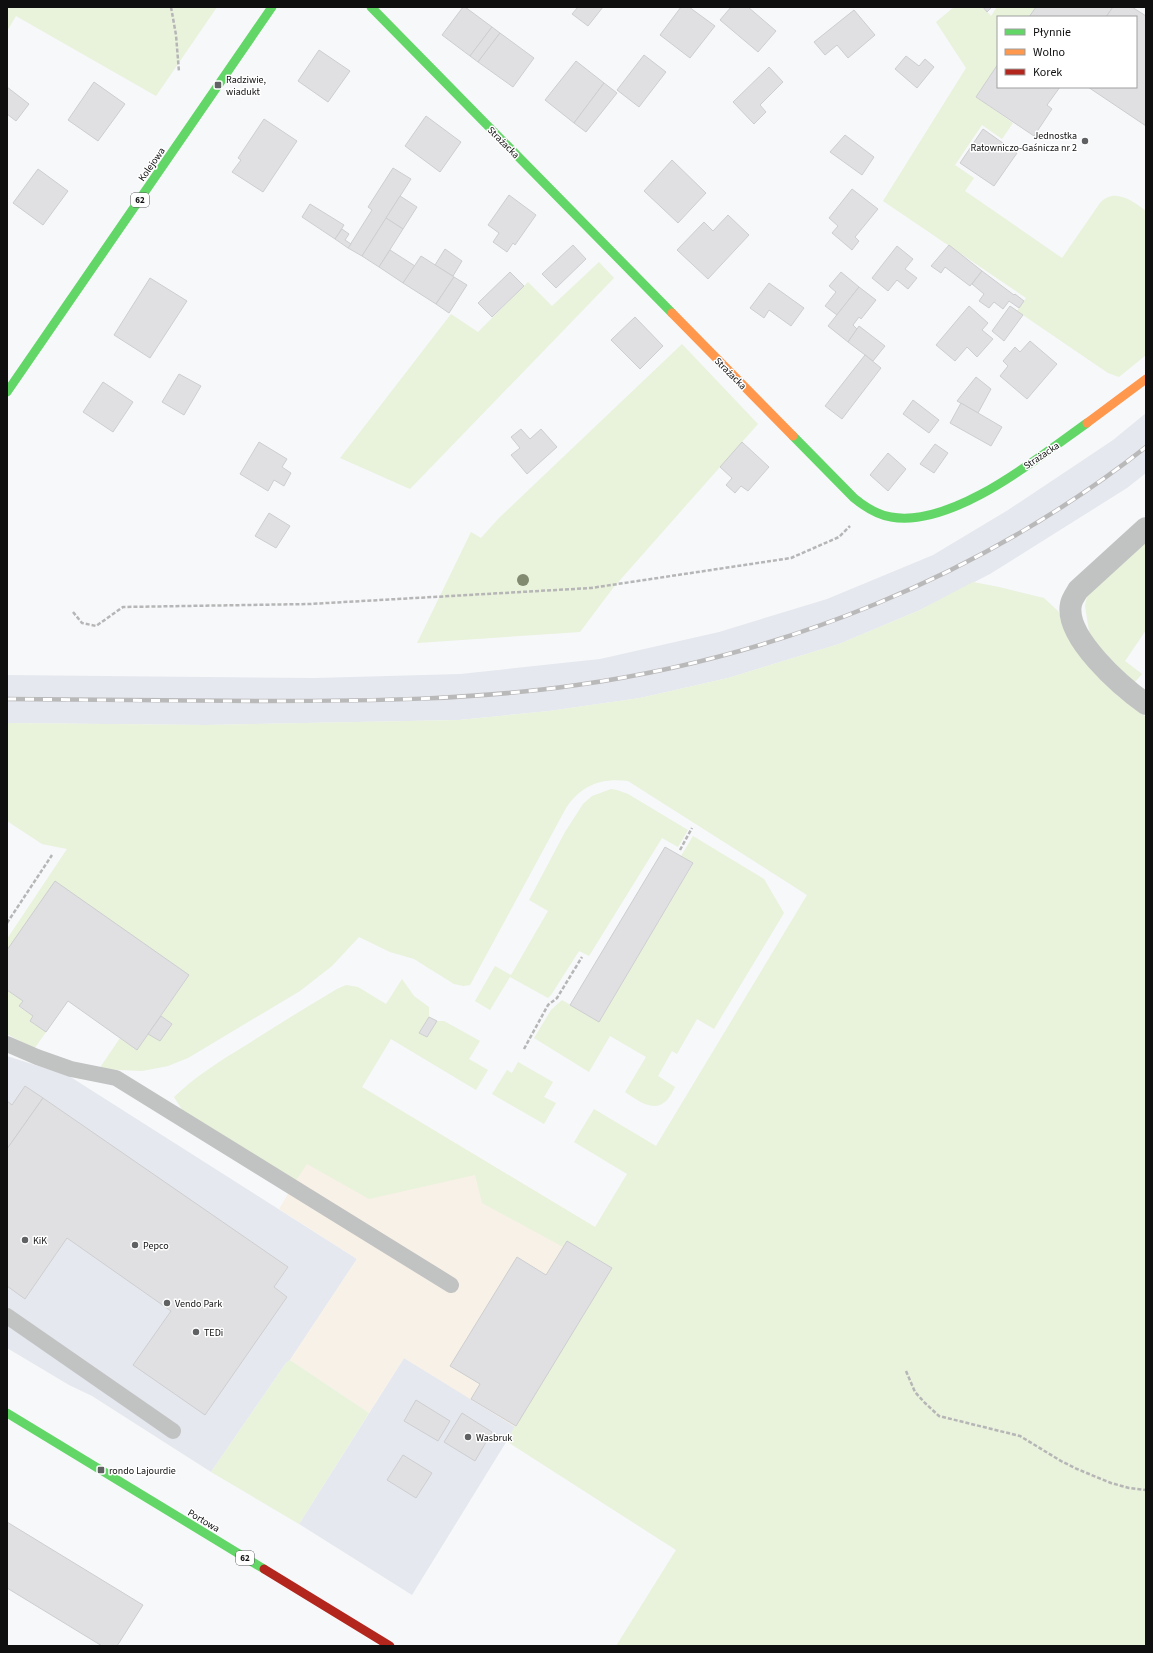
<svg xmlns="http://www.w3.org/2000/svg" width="1153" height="1653" font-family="'Source Sans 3',sans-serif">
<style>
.built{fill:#e5e8ee}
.industrial{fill:#f8f1e7}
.green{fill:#e9f2db}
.building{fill:#e0e0e2;stroke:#cdced0}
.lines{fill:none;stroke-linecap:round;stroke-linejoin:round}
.path{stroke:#b6b6b7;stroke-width:2.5;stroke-dasharray:4 2;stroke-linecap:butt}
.lane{stroke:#c1c2c2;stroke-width:16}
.street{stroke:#c1c2c2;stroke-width:22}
.fast{stroke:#63d668;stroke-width:9}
.slow{stroke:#ff974d;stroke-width:9}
.jam{stroke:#b3261e;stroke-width:9}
.rail-casing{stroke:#bab9ba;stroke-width:4.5}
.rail{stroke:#fff;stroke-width:3;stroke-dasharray:9;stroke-linecap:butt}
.tree{fill:#828b70}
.poi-dot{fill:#606162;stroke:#fff;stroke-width:1.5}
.labels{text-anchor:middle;stroke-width:3;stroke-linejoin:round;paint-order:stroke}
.shield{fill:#fff;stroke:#575758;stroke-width:1}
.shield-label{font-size:9px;font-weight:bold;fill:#0f0f10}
.poi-label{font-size:10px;fill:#0f0f10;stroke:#fff;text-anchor:start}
.street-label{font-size:10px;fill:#0f0f10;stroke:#fff}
</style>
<rect width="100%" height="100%" fill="#f7f8fa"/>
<g class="built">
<polygon points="1146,413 1146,473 1127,488 990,574 920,610 839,644 728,678 640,698 549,711 459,720 206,725 7,723 7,675 314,678 460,674 600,659 719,632 827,599 933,555 1008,510 1113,440"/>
<polygon points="7,1056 69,1076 357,1259 290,1360 286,1363 211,1472 92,1396 69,1385 7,1348"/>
<polygon points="404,1358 516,1426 412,1595 299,1524"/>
</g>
<polygon class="industrial" points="362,1087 595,1227 536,1440 404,1358 369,1413 290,1360 357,1259 279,1209 306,1164"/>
<g class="green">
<polygon points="7,7 217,7 156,96 16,16 7,31"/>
<path d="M 954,7 L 983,7 L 991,16 L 997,7 L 1036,7 L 1029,17 L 998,17 L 998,64 L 976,97 L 1013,123 L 1002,139 L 982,125 L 955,165 L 974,178 L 965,191 L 1062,258 L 1100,203 C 1114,187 1133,201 1146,211 L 1146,355 L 1119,377 L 1108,373 L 1017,311 L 1026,298 L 883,201 L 966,68 L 936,22 Z"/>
<polygon points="599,262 614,278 410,489 340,458 451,314 478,332 528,282 552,306"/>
<polygon points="682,344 758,424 613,588 580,632 417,643 471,532 481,538 498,519"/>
<polygon points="1146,540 1146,630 1125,661 1142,674 1134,683 1090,637 1085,606 1087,596"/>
<path d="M 973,582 L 999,587 L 1044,598 L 1058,611 L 1077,646 L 1097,676 L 1119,697 L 1146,717 L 1146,1646 L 616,1646 L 676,1550 L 506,1441 L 612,1268 L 567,1241 L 563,1247 L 482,1203 L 475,1175 L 369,1199 L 307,1164 L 295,1182 L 186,1116 L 174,1097 C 195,1077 218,1062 243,1047 C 274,1027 305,1008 337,989 L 346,985 L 358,987 L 386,1004 L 402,979 L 414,996 L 429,1007 L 429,1017 L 419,1033 L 427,1037 L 437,1021 L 444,1021 L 480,1041 L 469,1059 L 488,1070 L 476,1090 L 391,1039 L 362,1087 L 595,1227 L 627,1174 L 574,1142 L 594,1109 L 656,1146 L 807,895 L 628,781 C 600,778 582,785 566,808 L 470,985 L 463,986 L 454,984 L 414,959 L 390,952 L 359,937 L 332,966 L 300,991 L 188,1058 L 168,1066 L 142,1071 L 99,1069 L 120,1038 L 137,1049 L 148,1034 L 160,1041 L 172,1024 L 161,1016 L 189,975 L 55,882 L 7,950 L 7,939 L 67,849 L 42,844 L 7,821 L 7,723 L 206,725 L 459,720 L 549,711 L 640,698 L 728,678 L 839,644 L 920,610 Z"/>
<polygon points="611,789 617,790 628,794 688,830 678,847 662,838 589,956 579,951 551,995 548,998 510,977 490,1010 475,1001 495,966 511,975 548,911 529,900 565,832 583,804 592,796"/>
<path d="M 693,836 L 764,879 L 784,913 L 714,1029 L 697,1019 L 677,1054 L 672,1051 L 658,1076 L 675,1087 C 673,1091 670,1097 667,1100 C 654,1114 637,1100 625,1092 L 646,1057 L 610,1036 L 589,1072 L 534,1038 L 551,1010 L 562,1000 L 599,1022 L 693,864 L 681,856 Z"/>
<polygon points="7,990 23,1001 19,1007 33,1016 31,1022 46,1032 34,1049 7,1034"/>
<polygon points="518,1062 553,1082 544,1097 556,1103 544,1124 492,1094 507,1070 512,1073"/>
<polygon points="290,1360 369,1413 299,1524 211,1472 286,1363"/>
</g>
<g class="building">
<polygon points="463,7 465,7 492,27 470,56 442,35"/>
<polygon points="578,7 603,7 588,26 572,14"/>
<polygon points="681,7 689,7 715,26 690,58 660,35"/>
<polygon points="731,7 748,7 776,31 758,52 720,20"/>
<polygon points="983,7 992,7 987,12"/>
<polygon points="1036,7 1113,7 1106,17 1029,17"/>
<polygon points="1113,7 1132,7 1146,16 1146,126 1088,87 1136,87 1136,17 1106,17"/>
<polygon points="854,10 875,35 848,58 837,45 825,55 814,42"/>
<polygon points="492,27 500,33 478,62 470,56"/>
<polygon points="500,33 534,58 513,87 478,62"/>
<polygon points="319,50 350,71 328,102 298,81"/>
<polygon points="644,55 666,72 639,107 617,90"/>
<polygon points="906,56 919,66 925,59 934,67 917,88 895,69"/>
<polygon points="576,61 604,83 574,123 545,100"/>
<polygon points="998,64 998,87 1060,87 1047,105 1052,109 1034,136 976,97"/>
<polygon points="769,67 783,82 760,105 766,112 754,124 733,102"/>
<polygon points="94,82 125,104 98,141 68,120"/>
<polygon points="604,83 617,93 586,132 574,123"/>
<polygon points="7,87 29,104 16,121 7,114"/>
<polygon points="426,116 461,142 440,172 405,146"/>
<polygon points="264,119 297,141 263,192 232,172 241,160 238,158"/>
<polygon points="983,129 1017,153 994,186 960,163"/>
<polygon points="845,135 874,157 862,175 830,152"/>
<polygon points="672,160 706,193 678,223 644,191"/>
<polygon points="393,168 411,179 362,256 348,248 372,210 368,207"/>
<polygon points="38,169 68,191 43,225 13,203"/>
<polygon points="852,189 878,209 855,237 859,241 852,250 832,233 838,226 829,218"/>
<polygon points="509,195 536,215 515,245 513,243 507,252 493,242 499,233 488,225"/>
<polygon points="400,196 417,207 403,229 386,218"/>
<polygon points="310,204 344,225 335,239 302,217"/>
<polygon points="728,215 749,235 708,279 677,250 704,222 713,231"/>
<polygon points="386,218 403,229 379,267 362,256"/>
<polygon points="342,229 349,234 345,240 351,244 348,248 335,239"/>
<polygon points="573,245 586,259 556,288 542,274"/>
<polygon points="949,245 982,271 970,286 945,267 941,273 931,266"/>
<polygon points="897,246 913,259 905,269 917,278 908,289 897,280 888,291 872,278"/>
<polygon points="445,249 462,261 453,276 435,265"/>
<polygon points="390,250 415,266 403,283 379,267"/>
<polygon points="421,256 454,277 436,304 403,283"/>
<polygon points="982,271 1014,295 1015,294 1024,301 1019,308 1009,301 1003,309 994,302 989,308 979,301 984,294 972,284"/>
<polygon points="510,272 524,286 492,317 478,303"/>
<polygon points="841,272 859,287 837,315 825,306 836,292 829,286"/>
<polygon points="454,277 467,285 449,313 436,304"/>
<polygon points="150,278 187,301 150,358 114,335"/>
<polygon points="769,283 804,308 791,326 769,310 764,318 750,308"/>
<polygon points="859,287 876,300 861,319 859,317 853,325 857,329 848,342 828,326"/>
<polygon points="969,306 988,323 982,330 993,339 977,357 967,347 955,361 936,345"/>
<polygon points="1010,306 1023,315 1004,341 992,331"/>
<polygon points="635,317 663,346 640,369 611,340"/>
<polygon points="859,326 885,346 873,361 848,342"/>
<polygon points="1030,341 1057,364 1027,399 1000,376 1008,366 1003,361 1015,347 1020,352"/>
<polygon points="865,355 881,368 842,419 825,406"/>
<polygon points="179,374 201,386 184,415 162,402"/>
<polygon points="976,377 991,389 978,413 957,401"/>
<polygon points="103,382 133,402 113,432 83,412"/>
<polygon points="913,400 939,420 929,433 903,414"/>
<polygon points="961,403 1002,427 991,446 950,423"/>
<polygon points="521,429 530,439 541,429 557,447 527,474 511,455 520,448 511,437"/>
<polygon points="259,442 287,459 282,467 291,473 284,486 274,480 268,491 240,474"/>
<polygon points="742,442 769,467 748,491 741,486 735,493 726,485 732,478 720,467"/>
<polygon points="935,444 948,453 934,473 920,464"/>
<polygon points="888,453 906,469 888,491 870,475"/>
<polygon points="269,513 290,526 276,548 255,536"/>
<polygon points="665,847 693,863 599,1022 570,1005"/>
<polygon points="55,881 189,975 137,1050 68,1001 46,1032 30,1021 33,1016 19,1006 23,1001 7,990 7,950"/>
<polygon points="161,1016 172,1024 160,1041 148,1034"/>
<polygon points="429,1017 437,1021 427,1037 419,1033"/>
<polygon points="25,1086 43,1098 7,1149 7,1101 12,1105"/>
<polygon points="43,1098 288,1267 274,1287 287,1297 205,1415 133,1365 171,1311 67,1238 25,1299 7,1286 7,1149"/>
<polygon points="567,1241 612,1268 516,1426 471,1399 480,1384 450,1366 517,1257 546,1275"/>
<polygon points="416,1400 450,1421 438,1441 404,1421"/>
<polygon points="462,1413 492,1432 475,1461 444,1442"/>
<polygon points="403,1455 432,1473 416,1498 387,1480"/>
<polygon points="7,1522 143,1605 117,1646 102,1646 7,1588"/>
</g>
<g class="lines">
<g class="path">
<polyline points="171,7 176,35 179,72"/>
<polyline points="73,612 82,623 96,626 123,607 310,604 591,588 791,558 839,537 850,526"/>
<polyline points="680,850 692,828"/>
<polyline points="7,923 52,855"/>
<polyline points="524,1049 548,1005 557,998 582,957"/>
<polyline points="906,1371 915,1392 925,1403 939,1416 1020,1436 1061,1461 1077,1469 1111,1483 1129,1488 1146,1490"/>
</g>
<g class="lane">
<polyline points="7,1044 37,1057 71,1069 116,1078 451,1285"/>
<polyline points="7,1316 173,1431"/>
</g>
<path class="street" d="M 1146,528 L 1078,590 C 1076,594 1072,599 1071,604 C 1064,637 1122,687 1146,704"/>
<g class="fast">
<polyline points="371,7 672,313"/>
<polyline points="7,392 272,7"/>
<path d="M 793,436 L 854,498 C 865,507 877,515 891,517 C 953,528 1039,457 1087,423"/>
<polyline points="7,1413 264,1569"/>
</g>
<g class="slow">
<polyline points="672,313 793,436"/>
<polyline points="1087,423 1146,379"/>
</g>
<polyline class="jam" points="264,1569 390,1646"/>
<defs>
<path id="rail" d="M 7,699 C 93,700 179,701 265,701 C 369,701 474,700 577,685 C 782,656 982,576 1146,447"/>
</defs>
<use href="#rail" class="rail-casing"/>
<use href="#rail" class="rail"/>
</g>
<circle class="tree" cx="523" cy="580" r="6"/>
<g class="poi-dot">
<rect x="214" y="81" width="8" height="8" rx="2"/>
<circle cx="1085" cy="141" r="4"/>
<circle cx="25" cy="1240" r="4"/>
<circle cx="135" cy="1245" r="4"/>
<circle cx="167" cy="1303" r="4"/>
<circle cx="196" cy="1332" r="4"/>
<circle cx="468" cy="1437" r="4"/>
<rect x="97" y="1466" width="8" height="8" rx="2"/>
</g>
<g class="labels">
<g class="shield">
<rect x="131" y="193" width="18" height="14" rx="3"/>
<rect x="236" y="1551" width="18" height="14" rx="3"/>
</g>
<g class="shield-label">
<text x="140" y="203">62</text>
<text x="245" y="1561">62</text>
</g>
<g class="poi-label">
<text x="226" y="83">Radziwie,<tspan x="226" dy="12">wiadukt</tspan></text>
<text x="1077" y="139" text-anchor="end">Jednostka<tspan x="1077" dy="12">Ratowniczo-Gaśnicza nr 2</tspan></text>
<text x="33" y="1244">KiK</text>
<text x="143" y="1249">Pepco</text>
<text x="175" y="1307">Vendo Park</text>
<text x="204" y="1336">TEDi</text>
<text x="476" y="1441">Wasbruk</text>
<text x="109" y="1474">rondo Lajourdie</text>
</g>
<g class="street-label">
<text transform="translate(504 142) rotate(45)" y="4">Strażacka</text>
<text transform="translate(151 164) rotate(-55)" y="4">Kolejowa</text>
<text transform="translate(731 373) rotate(45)" y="4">Strażacka</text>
<text transform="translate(1041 455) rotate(-34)" y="4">Strażacka</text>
<text transform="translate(204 1520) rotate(31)" y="4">Portowa</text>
</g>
</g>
<rect width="1153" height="1653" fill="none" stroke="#0f0f10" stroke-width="16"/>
<rect x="997" y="16" width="140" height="72" fill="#ffffff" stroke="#9f9f9f"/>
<rect x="1005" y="29" width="20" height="6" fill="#63d668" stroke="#9f9f9f"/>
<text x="1033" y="36" font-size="12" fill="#0f0f10">Płynnie</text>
<rect x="1005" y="49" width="20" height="6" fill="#ff974d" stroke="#9f9f9f"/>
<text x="1033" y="56" font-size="12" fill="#0f0f10">Wolno</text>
<rect x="1005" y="69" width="20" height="6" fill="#b3261e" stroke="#9f9f9f"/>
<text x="1033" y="76" font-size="12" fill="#0f0f10">Korek</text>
</svg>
